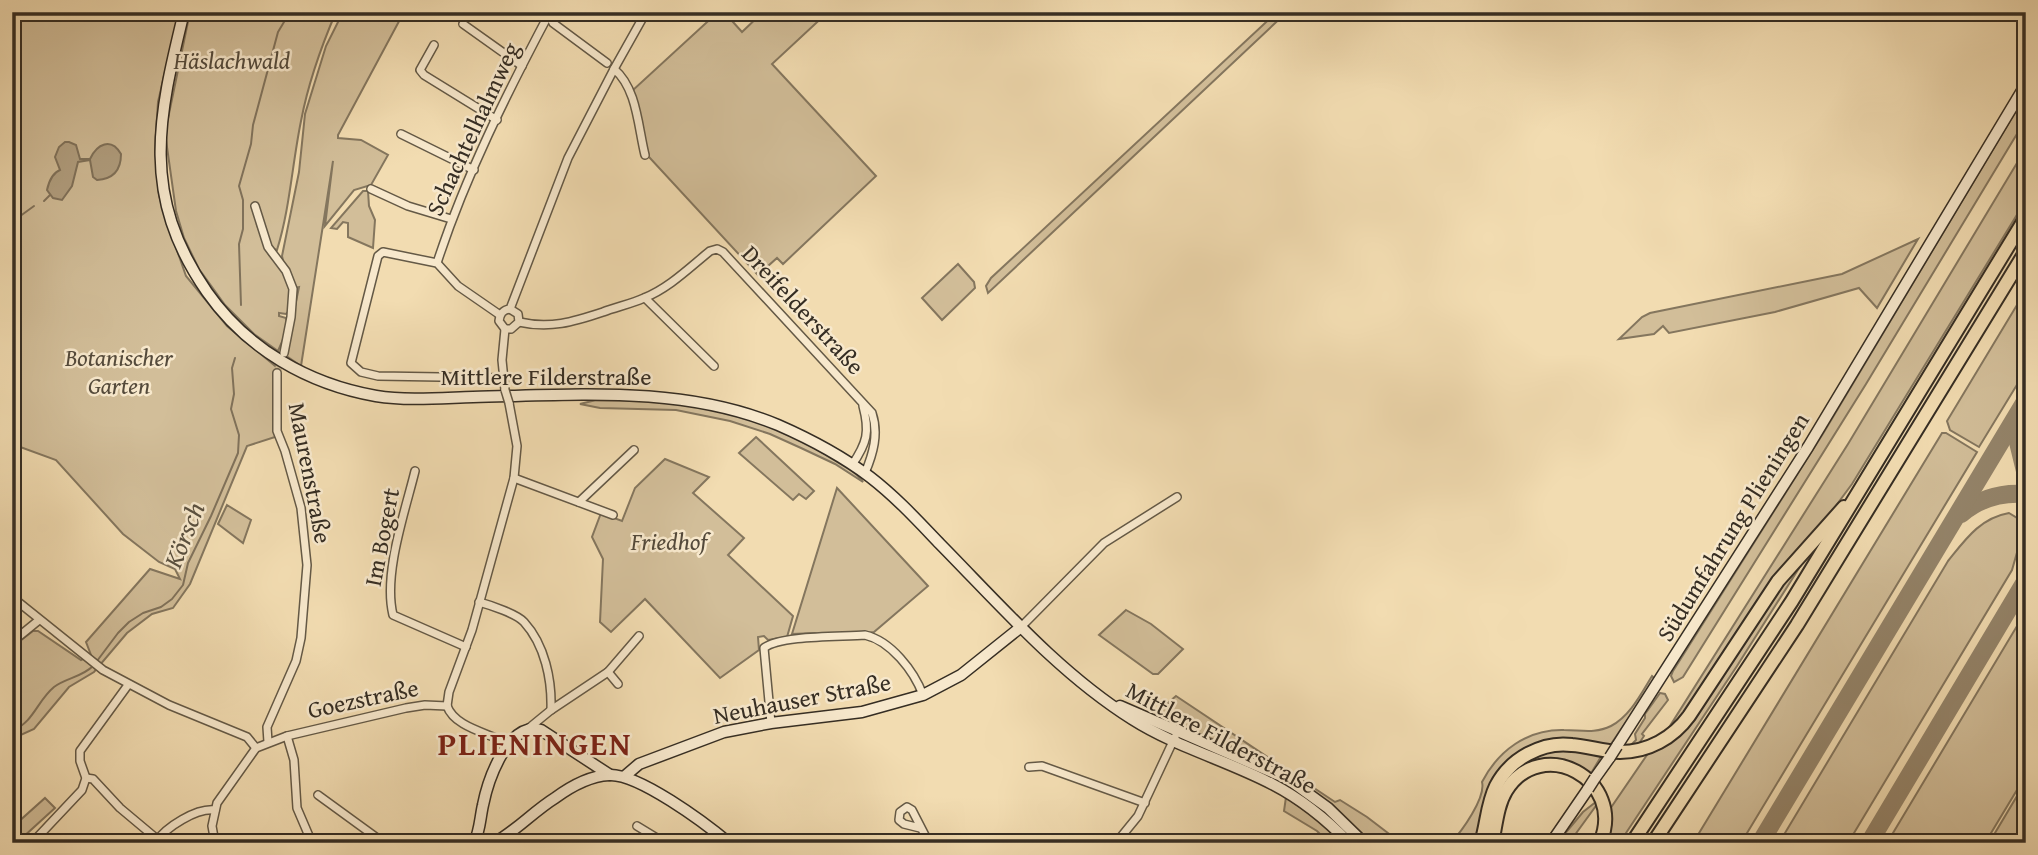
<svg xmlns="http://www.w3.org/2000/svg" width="2038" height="855" font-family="'Gentium Book Plus',serif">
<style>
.green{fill:#d2be99;stroke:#84765e;stroke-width:2}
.water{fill:#b2a081;stroke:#80725b;stroke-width:2}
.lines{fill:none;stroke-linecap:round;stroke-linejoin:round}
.stream{stroke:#80725b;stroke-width:2}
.taxiway{stroke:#94846a;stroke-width:18}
.minor-tunnel{stroke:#ccb995;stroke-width:7;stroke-dasharray:7 3.5;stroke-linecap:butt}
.minor-casing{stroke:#645946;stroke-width:10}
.secondary-casing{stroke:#352d23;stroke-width:13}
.motorway-casing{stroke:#352d23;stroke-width:16}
.minor{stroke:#f7e8cc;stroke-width:7}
.secondary{stroke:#f7e8cc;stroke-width:10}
.motorway{stroke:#f2dcb1;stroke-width:12}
.minor-bridge-casing{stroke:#645946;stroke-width:10;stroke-linecap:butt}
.secondary-bridge-casing{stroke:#352d23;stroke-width:13;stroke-linecap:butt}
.minor-bridge{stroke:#f7e8cc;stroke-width:7}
.secondary-bridge{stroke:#f7e8cc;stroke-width:10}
.labels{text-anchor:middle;stroke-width:5;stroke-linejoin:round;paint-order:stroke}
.park-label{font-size:24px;font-style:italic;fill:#544a3b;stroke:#f7e8cc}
.street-label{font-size:24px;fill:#352d23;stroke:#f7e8cc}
.water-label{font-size:26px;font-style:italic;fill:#5a503f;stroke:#f7e8cc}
.district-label{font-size:32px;font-weight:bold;letter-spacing:2px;fill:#7a1f14;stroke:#f7e8cc}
</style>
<rect width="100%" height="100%" fill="#f2dcb1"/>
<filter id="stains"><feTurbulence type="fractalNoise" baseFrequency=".00286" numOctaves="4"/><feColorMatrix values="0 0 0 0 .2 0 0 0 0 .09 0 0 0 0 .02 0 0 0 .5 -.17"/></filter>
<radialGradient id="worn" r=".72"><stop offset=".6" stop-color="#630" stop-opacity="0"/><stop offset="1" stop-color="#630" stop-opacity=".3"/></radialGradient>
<g class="green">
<polygon points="12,12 179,12 158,102 155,149 159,195 163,210 186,276 227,326 280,370 274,378 275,437 247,446 190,584 173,608 152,614 127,633 94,672 69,687 34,729 12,739 12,647 33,631 38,631 81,660 91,655 86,642 150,569 180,579 175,569 159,562 123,534 56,460 12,444"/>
<path d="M 190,12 L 336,12 C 321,47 308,84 301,121 C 292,165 290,208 277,250 L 271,248 L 261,223 L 257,225 L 269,255 L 284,272 L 290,289 L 291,309 L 286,314 L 279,313 L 279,316 L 286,318 L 288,328 L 278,351 L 254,334 L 225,305 L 199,269 L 184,238 L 176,211 L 165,133 Z"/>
<polygon points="343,12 404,12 338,135 338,138 361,140 388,155 371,185 354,190 325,226 333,161 301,366 285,355 299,287 295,288 284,265 282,256 299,172 305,114 326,46"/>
<polygon points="718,12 724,12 742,32 763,12 828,12 772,64 876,176 783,264 777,258 758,275 649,157 633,90"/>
<polygon points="1277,12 1287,12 988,293 986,286 991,278"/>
<polygon points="2026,94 2026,119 1866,384 1683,677 1674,682 1671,676 1673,671 1824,432"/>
<polygon points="2026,148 2026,157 2020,168 2023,170 2026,166 2026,200 1852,484 1719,664 1716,664 1682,718 1660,736 1668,729 1848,444"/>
<polygon points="363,191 368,191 369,206 375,220 373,248 348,237 348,223 343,222 337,229 331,228"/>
<polygon points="1918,239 1877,308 1859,288 1775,312 1669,333 1663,326 1654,334 1619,339 1642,317 1650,313 1842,274"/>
<polygon points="958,264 974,282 975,288 942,320 922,298"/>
<polygon points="2026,290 2026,370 1979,447 1950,430 1947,421"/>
<path d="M 596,400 C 635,400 676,401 714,408 C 747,414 801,438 829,457 C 840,464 856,471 863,482 L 835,464 L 801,448 L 770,434 L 730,421 L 676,410 L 600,408 L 580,404 Z"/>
<polygon points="1942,433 1946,433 1977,452 1741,843 1693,843"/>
<polygon points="756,437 814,491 806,499 799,494 793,500 739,453"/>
<polygon points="665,459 709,477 693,493 744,538 728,555 793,616 787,637 768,640 764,636 758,637 759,650 720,678 645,599 611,632 600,622 603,559 592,537 601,513 622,521 635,488"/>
<polygon points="837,488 928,586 874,632 828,637 815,633 792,634"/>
<polygon points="227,505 251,520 243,543 218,524"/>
<path d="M 2009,513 L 2017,518 L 2022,535 L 2012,570 L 1848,843 L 1779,843 L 1948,561 C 1965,540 1980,518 2009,513 Z"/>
<polygon points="1808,554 1737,666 1624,836 1619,843 1606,843 1610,825 1610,809 1649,752 1736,655 1782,583"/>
<polygon points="1126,610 1151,624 1183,649 1158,674 1153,674 1099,635"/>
<polygon points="2026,611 2026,775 1985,843 1887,843"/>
<path d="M 1652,676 L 1655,679 L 1609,747 L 1521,753 L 1478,830 L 1474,843 L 1450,843 C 1462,832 1486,797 1482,782 C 1498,751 1527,729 1564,730 C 1581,730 1595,734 1611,726 C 1630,716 1641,694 1652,676 Z"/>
<polygon points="1660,693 1665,694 1668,700 1642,734 1644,736 1638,745 1633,746 1632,744 1636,740 1635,734 1645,718 1645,714"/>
<path d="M 1176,696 L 1335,802 L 1340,800 L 1367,817 L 1401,843 L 1369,843 C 1352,824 1334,806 1313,791 C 1270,759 1215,740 1165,721 L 1156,713 Z"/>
<path d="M 1570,749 L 1602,755 L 1590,775 L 1571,764 L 1510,779 L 1507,777 C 1529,757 1542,752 1570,749 Z"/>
<polygon points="2026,781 2026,843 1989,843"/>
<polygon points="1286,797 1318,820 1342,843 1329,843 1317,831 1284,811"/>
<polygon points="45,798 55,808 22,838 12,828 12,818 17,823"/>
<polygon points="1597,801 1598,803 1569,843 1557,843 1583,812"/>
</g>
<path class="water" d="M 65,142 L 69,142 L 76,145 L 80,159 L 90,159 C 97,144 111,137 121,154 C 121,170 114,179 97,180 L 93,177 L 90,160 L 78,162 L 72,186 L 62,200 L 53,198 L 47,190 C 49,181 52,173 60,170 L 55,157 L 59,147 Z"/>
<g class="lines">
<g class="stream">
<polyline points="44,201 50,195"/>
<polyline points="12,222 34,206"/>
<polyline points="241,305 239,244 243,229 243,200 239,186 251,144 253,125 278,32 290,12"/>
<polyline points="97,661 118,633 129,622 143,613 161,607 172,599 183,585 188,563 211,516 238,453 239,435 231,409 234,394 232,368 235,358"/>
<path d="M 12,731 C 34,722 37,701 54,687 C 66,678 82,677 93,666"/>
</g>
<g class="taxiway">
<polyline points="2019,416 2017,438 2026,475"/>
<path d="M 1961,514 C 1980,498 2001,492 2026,494"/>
<polyline points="1760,843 2026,400"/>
<polyline points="1869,843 2026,580"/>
</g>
<polyline class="minor-tunnel" points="277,373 284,353"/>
<defs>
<g id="minor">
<polyline points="548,13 553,23 607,63"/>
<polyline points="463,24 522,66"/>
<polyline points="434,45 420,70 424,75 497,120"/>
<path d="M 614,69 C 637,88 638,127 645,155"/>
<polyline points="401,134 474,170"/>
<polyline points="371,189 408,206 451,219"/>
<polyline points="255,206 268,247 286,271 293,289 291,317 284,353"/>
<path d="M 437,263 C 465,177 507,93 550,12"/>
<polyline points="645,298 714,366"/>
<polyline points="500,315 458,286 437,263 383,252 378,256 351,363 361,372 378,376 503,378"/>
<path d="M 519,322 C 550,329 573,322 603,312 C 616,307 631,304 644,298 C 669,288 689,268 710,251 L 717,249 L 723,252 L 872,413 C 879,434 873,454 865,473"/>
<polyline points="505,329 511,329 519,322 518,314 510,309"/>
<path d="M 505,390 L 502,360 L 505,329 L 499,321 C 500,313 503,310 510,309 L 568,158 L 614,69 L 646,12"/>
<path d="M 852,465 C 867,443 870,432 863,406"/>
<path d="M 415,471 C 405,512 383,574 393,615 L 466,647"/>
<polyline points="514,478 613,515"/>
<polyline points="579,502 634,450"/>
<polyline points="12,597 103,670 169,705 247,737 256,748"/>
<path d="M 479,602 C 490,605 517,614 524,622 C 545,645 552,680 551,710"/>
<polyline points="1021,627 1104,543 1177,497"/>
<polyline points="12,642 39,620"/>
<polyline points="608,672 639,636"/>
<polyline points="447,706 449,692 472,630 514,478 517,446 509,403"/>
<path d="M 447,706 C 455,728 490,733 508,744"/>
<path d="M 771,723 L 764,648 C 780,635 842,637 865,635 C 891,641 914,671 923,695"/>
<polyline points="529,728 551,710 608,672 618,684"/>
<polyline points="287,736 294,760 297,808 312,843"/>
<polyline points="268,742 267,727 296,661 301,638 307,565 301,508 285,451 277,431 277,373"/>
<polyline points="1029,767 1042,766 1145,803"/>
<polyline points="86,778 93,779 120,808 157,839"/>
<polyline points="318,795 384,843"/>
<polyline points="637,826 665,843"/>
<polyline points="920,828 904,824 899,820 900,812 907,807 912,810 929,843"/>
<path d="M 156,842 C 166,827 196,808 215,810"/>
<polyline points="32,843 82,790 86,778 80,761 80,751 128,685"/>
<polyline points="215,843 212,826 217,803 256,748 287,736 406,708 425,705 447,706"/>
<polyline points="1116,843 1138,816 1175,737"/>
</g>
<g id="secondary">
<path d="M 184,12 C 158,118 140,195 207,292 C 247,349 308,384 376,396 C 407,401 441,398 473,397 C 575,395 682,385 778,425 C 810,439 842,456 870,477 C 896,497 918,521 940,544 C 1001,606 1059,673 1132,719 C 1176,747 1226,760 1272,784 C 1301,799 1327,820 1349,843"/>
<polyline points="1120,706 1288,779 1328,808 1364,843"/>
<polyline points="1617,746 1808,447 2026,84"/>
<polyline points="625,776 639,764 724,732 771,723 862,712 923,695 961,675 1021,627"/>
<polyline points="1595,778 1610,757"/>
<path d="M 474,843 C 480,831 480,818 483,805 C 488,780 508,721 541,730 L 610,775"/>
<path d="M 494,843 C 516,831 534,811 555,798 C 570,787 589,776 609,775 C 638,773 705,823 729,843"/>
<polyline points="1551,843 1588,789"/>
</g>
<g id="motorway">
<path d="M 1481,843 C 1487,824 1487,804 1496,786 C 1510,759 1542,741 1572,745 C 1588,746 1604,752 1620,752 C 1648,752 1673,738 1689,716 L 1778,581 L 1844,507"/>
<path d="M 1492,843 C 1496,825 1497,806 1506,791 C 1541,734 1627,779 1600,843"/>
<polyline points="1632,843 1792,601 2026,217"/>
<polyline points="1653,843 1797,625 2026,251"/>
</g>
</defs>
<use href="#minor" class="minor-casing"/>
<use href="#secondary" class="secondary-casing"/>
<use href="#motorway" class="motorway-casing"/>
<use href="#minor" class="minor"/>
<use href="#secondary" class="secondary"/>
<use href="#motorway" class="motorway"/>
<defs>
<polyline id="minor-bridge" points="505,390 509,403"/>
<g id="secondary-bridge">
<polyline points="1610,757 1617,746"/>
<polyline points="1588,789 1595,778"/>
</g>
</defs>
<use href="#minor-bridge" class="minor-bridge-casing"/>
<use href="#secondary-bridge" class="secondary-bridge-casing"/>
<use href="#minor-bridge" class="minor-bridge"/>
<use href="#secondary-bridge" class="secondary-bridge"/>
</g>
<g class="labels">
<g class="park-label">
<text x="232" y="69">Häslachwald</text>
<text x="119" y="366">Botanischer<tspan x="119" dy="28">Garten</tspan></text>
<text x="669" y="550">Friedhof</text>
</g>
<g class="street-label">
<text transform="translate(473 129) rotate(-65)" y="8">Schachtelhalmweg</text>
<text transform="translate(803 310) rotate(47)" y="8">Dreifelderstraße</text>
<text x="546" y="385">Mittlere Filderstraße</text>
<text transform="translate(310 473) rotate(79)" y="8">Maurenstraße</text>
<text transform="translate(1733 527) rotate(-58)" y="8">Südumfahrung Plieningen</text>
<text transform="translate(382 537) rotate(-79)" y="8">Im Bogert</text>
<text transform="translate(363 699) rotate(-12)" y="8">Goezstraße</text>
<text transform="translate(802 699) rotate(-11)" y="8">Neuhauser Straße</text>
<text transform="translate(1221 738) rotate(28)" y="8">Mittlere Filderstraße</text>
</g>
<g class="water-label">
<text transform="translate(184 535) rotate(-68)" y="9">Körsch</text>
</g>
<g class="district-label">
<text x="535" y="755">PLIENINGEN</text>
</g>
</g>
<rect width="2038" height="855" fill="none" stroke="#f2dcb1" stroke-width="42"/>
<rect x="14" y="14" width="2010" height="827" fill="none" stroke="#352d23" stroke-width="3.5"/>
<rect x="21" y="21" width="1996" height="813" fill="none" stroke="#352d23" stroke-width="2"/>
<rect width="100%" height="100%" filter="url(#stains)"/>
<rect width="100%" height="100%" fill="url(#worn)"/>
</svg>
